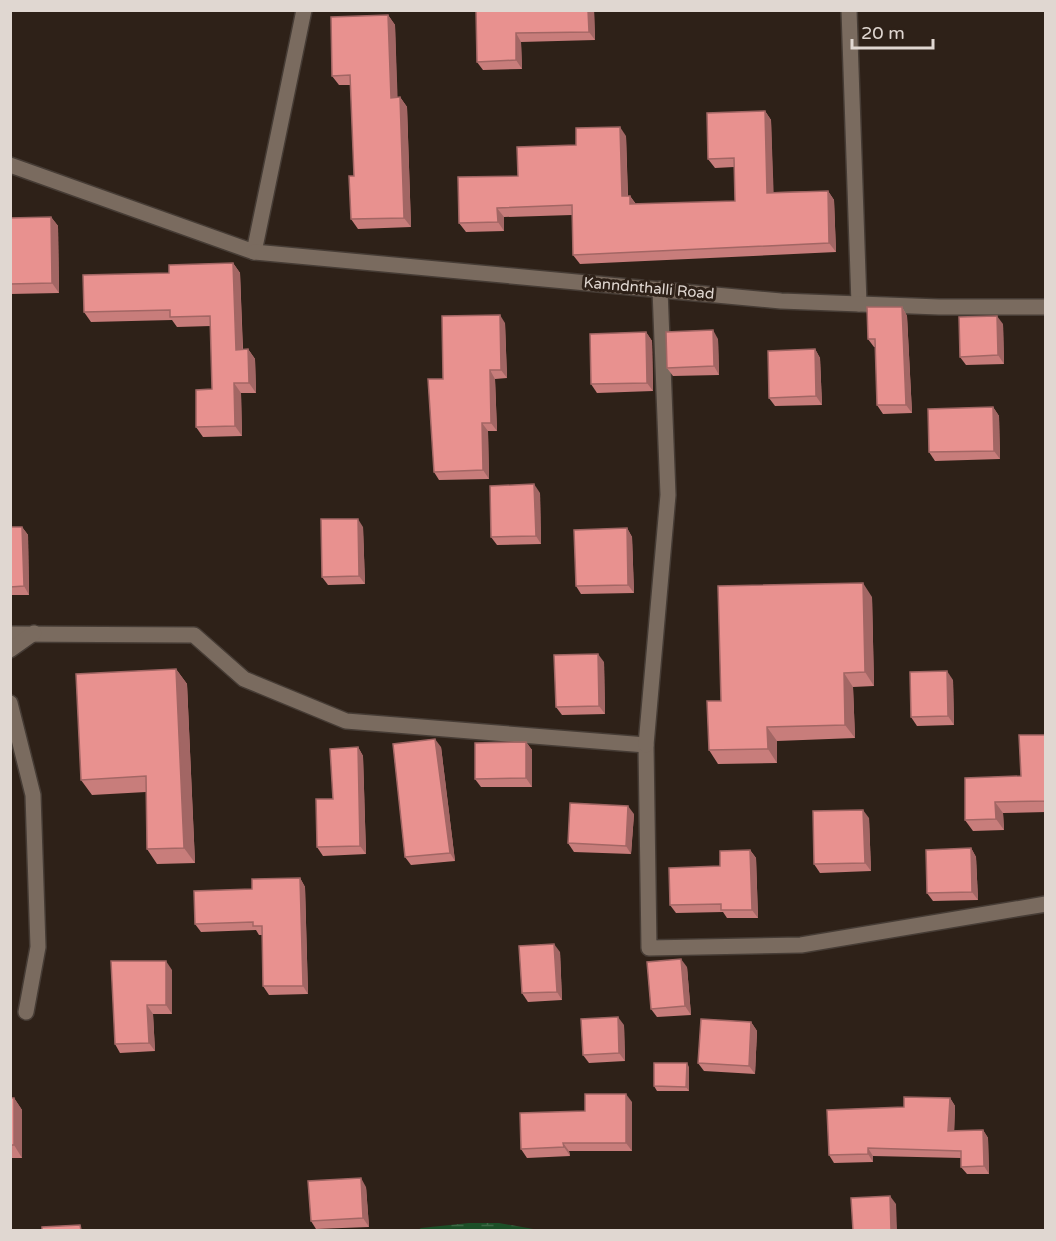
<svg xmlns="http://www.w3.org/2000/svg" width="1056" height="1241" font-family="'Varela Round',sans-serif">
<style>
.wetland{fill:url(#wetland-marsh)}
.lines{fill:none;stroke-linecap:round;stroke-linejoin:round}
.minor-casing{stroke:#463c35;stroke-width:18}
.minor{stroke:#7a6b5f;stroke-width:15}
.wall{fill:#c87d7b}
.shaded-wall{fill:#a26664}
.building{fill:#e8918f;stroke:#a26664;stroke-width:1.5}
.labels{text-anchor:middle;stroke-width:6;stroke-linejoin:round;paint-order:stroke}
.street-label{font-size:15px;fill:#e0d7d1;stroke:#2e2118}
</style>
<defs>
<pattern id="wetland-marsh" width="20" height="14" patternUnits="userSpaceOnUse" patternTransform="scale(1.5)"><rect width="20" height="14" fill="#1c4f27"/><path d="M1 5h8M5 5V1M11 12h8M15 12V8" fill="none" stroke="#3d6845"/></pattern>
</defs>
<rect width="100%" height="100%" fill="#2e2118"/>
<polygon class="wetland" points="469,1223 499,1223 539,1230 418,1230 421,1228"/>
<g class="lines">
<defs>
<g id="minor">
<polyline points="849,10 859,304"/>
<polyline points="10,165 254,252 304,10"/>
<polyline points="254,252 781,301 939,307 1046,307"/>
<polyline points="10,634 194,635 244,679 346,721 646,745 649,948 801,945 1046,904"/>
<polyline points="10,650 34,633"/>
<polyline points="10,703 33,795 38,947 26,1012"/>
<polyline points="646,745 668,495 660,289"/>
</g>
</defs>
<use href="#minor" class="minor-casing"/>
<use href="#minor" class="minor"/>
</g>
<g class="wall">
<polygon points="476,10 594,10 595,40 521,42 522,69 483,70 477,62"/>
<polygon points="388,15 395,25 397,98 400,97 407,107 411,227 358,229 351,219 354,176 351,85 339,85 332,76"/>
<polygon points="765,111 771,120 773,192 828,191 834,200 836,252 580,264 573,255 572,215 504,217 504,231 466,232 459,223 518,176 576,145 626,136 628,196 630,196 636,204 735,201 734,167 715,168 708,159"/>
<polygon points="51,217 58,226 59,293 10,294 10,218"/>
<polygon points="233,263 240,273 243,349 248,349 255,359 256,393 241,393 242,436 203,437 196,427 212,389 211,326 177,327 172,320 91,322 84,312 169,273"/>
<polygon points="902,307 907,316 912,413 883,414 877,405 876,347 874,347 868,339"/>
<polygon points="505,323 507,378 495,379 497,431 488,431 489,479 439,480 434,472 443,379"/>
<polygon points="1003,324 1004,364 966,365 960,357"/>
<polygon points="646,332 652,341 653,391 597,393 591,384"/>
<polygon points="718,339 719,375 673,376 667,368"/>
<polygon points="815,349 820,358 822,405 775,406 769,398"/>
<polygon points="993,407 999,416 1000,459 935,461 929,452"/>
<polygon points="540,493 541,544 497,545 491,537"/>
<polygon points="10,527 22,527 28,535 29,595 10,595"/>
<polygon points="363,527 365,584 328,585 322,577"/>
<polygon points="627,528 632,537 634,593 581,594 576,586"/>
<polygon points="872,597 874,686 853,687 855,738 777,741 777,763 718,764 709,750 721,701"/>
<polygon points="604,662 605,714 562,715 556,707"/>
<polygon points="176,669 187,684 195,863 157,864 147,849 146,792 92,795 81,780"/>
<polygon points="953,680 954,725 917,726 911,717"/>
<polygon points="1046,735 1046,812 1003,813 1004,830 973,831 965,820 1021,776"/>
<polygon points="526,742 532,750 532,787 481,787 475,779"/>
<polygon points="358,747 363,756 366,854 323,856 317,847 333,799"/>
<polygon points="441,747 455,861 411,865 405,857"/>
<polygon points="634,814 631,854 574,852 568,843"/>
<polygon points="869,818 871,871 820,873 814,864"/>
<polygon points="971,848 976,857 978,900 933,901 927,893"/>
<polygon points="750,850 756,858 758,918 727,918 723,912 676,913 670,905 720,866"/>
<polygon points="300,878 305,887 308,994 269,995 263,986 262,935 259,935 256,930 201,932 195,924 252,889"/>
<polygon points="560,952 562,1000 528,1002 522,993"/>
<polygon points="687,967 691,1015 657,1017 651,1009"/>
<polygon points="172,970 172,1014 153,1014 155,1051 120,1053 115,1044"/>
<polygon points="751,1022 757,1031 755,1074 704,1071 698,1063"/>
<polygon points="624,1025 625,1061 589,1063 583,1055"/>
<polygon points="689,1067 689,1091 657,1091 654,1086"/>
<polygon points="10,1098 14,1098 22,1110 22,1158 10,1158"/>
<polygon points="950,1098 955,1106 954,1131 983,1130 988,1138 989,1174 967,1174 961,1167 961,1158 873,1156 873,1162 834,1163 829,1155 904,1107"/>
<polygon points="632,1102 632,1151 569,1151 570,1156 527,1158 521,1149 585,1111"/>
<polygon points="366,1187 369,1227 316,1229 311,1221"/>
</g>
<g class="shaded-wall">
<polygon points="588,10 594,10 595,40 589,32"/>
<polygon points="388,15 395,25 398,108 391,98"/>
<polygon points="516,33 521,42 522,69 516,60"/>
<polygon points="400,97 407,107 411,227 404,218"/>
<polygon points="765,111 771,120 774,202 767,193"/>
<polygon points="620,127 626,136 628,205 622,196"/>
<polygon points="828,191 834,200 836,252 829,243"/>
<polygon points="630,196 636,205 630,204"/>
<polygon points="497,208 504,217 504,231 498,222"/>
<polygon points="51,217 58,226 59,293 52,283"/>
<polygon points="233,263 240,273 243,360 236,350"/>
<polygon points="902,307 907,316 912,413 906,405"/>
<polygon points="500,315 505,323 507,378 501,370"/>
<polygon points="997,316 1003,324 1004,364 998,355"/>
<polygon points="713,330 718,339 719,375 714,366"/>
<polygon points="646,332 652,341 653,391 647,383"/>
<polygon points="248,349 255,359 256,393 249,383"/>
<polygon points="815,349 820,358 822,405 816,396"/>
<polygon points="490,370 495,379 497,431 491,423"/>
<polygon points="234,383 241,393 242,436 235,426"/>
<polygon points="993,407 999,416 1000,459 994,451"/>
<polygon points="482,423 488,431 489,479 483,470"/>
<polygon points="534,484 540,493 541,544 536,536"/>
<polygon points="358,519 363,527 365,584 359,576"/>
<polygon points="22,527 28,535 29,595 24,586"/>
<polygon points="627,528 632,537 634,593 628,585"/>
<polygon points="863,583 872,597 874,686 865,672"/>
<polygon points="598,654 604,662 605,714 599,706"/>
<polygon points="176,669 187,684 195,863 184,848"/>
<polygon points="947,671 953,680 954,725 948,716"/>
<polygon points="844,673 853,687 855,738 845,725"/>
<polygon points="767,727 777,741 777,763 768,749"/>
<polygon points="435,739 441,747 455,861 450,853"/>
<polygon points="526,742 532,750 532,787 526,778"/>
<polygon points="358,747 363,756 366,854 360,846"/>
<polygon points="995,802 1003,813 1004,830 996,819"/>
<polygon points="628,806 634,814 631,854 626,846"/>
<polygon points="863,810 869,818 871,871 865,863"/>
<polygon points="971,848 976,857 978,900 972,892"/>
<polygon points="750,850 756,858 758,918 752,910"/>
<polygon points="300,878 305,887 308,994 303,986"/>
<polygon points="554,944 560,952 562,1000 557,992"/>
<polygon points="681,959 687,967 691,1015 685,1006"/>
<polygon points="166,961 172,970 172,1014 166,1005"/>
<polygon points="147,1005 153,1014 155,1051 149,1043"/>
<polygon points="618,1017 624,1025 625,1061 619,1053"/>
<polygon points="751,1022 757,1031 755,1074 749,1066"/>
<polygon points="687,1063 689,1067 689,1091 686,1087"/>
<polygon points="626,1094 632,1102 632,1151 626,1143"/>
<polygon points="14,1098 22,1110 22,1158 14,1145"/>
<polygon points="950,1098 955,1106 954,1139 948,1131"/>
<polygon points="983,1130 988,1138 989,1174 984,1166"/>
<polygon points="563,1143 569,1151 570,1156 564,1147"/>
<polygon points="868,1148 873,1156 873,1162 868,1154"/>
<polygon points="361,1178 366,1187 369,1227 363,1218"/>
<polygon points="890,1196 896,1204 897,1230 891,1230"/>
</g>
<g class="building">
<polygon points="476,10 588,10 589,32 516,33 516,60 477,62"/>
<polygon points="388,15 391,98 400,97 404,218 351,219 349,176 354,176 350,75 332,76 331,17"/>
<polygon points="765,111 767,193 828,191 829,243 573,255 572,205 497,208 498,222 459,223 458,177 518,176 517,147 576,145 576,128 620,127 622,196 630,196 630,204 735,201 734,158 708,159 707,113"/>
<polygon points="51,217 52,283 10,284 10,218"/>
<polygon points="233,263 236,350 248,349 249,383 234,383 235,426 196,427 196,390 212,389 210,316 170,317 170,310 84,312 83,275 169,273 169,265"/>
<polygon points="867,307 902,307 906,405 877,405 875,339 868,339"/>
<polygon points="500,315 501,370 490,370 491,423 482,423 483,470 434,472 428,379 443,379 442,316"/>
<polygon points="997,316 998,355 960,357 959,317"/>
<polygon points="713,330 714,366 667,368 666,332"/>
<polygon points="646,332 647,383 591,384 590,334"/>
<polygon points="815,349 816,396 769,398 768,351"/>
<polygon points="993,407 994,451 929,452 928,409"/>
<polygon points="534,484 536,536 491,537 490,486"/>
<polygon points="321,519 358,519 359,576 322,577"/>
<polygon points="10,527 22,527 24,586 10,587"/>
<polygon points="627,528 628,585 576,586 574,530"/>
<polygon points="863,583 865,672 844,673 845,725 767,727 768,749 709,750 707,701 721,701 718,586"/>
<polygon points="598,654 599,706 556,707 554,655"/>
<polygon points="176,669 184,848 147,849 146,776 81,780 76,674"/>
<polygon points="947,671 948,716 911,717 910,672"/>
<polygon points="1019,735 1046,735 1046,801 995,802 996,819 965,820 965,778 1021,776"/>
<polygon points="435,739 450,853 405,857 393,744"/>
<polygon points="526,742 526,778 475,779 475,743"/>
<polygon points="358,747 360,846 317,847 316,799 333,799 330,749"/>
<polygon points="570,803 628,806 626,846 568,843"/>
<polygon points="863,810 865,863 814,864 813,811"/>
<polygon points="971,848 972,892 927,893 926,850"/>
<polygon points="750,850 752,910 721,910 721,904 670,905 669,868 720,866 720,851"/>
<polygon points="300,878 303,986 263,986 262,926 253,926 253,922 195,924 194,891 252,889 252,879"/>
<polygon points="554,944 557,992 522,993 519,946"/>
<polygon points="681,959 685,1006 651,1009 647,962"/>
<polygon points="111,961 166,961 166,1005 147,1005 149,1043 115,1044"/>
<polygon points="618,1017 619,1053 583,1055 581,1019"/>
<polygon points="701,1019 751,1022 749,1066 698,1063"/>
<polygon points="654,1063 687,1063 686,1087 654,1086"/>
<polygon points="585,1094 626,1094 626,1143 563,1143 564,1147 521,1149 520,1113 585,1111"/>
<polygon points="904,1097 950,1098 948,1131 983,1130 984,1166 961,1167 961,1151 868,1148 868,1154 829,1155 827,1110 904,1107"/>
<rect x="10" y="1098" width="4" height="47"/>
<polygon points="361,1178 363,1218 311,1221 308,1181"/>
<polygon points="890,1196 891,1230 853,1230 851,1198"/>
<polygon points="80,1225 81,1230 42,1230 42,1227"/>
</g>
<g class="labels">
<g class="street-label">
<text transform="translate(649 288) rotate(5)" y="5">Kanndnthalli Road</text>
</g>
</g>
<rect width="1056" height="1241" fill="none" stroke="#e0d7d1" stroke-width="24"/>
<path d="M852 39v9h81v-9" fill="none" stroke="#e0d7d1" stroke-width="3"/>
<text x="861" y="39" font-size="18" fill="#e0d7d1" stroke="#2e2118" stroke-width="4.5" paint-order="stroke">20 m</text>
</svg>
